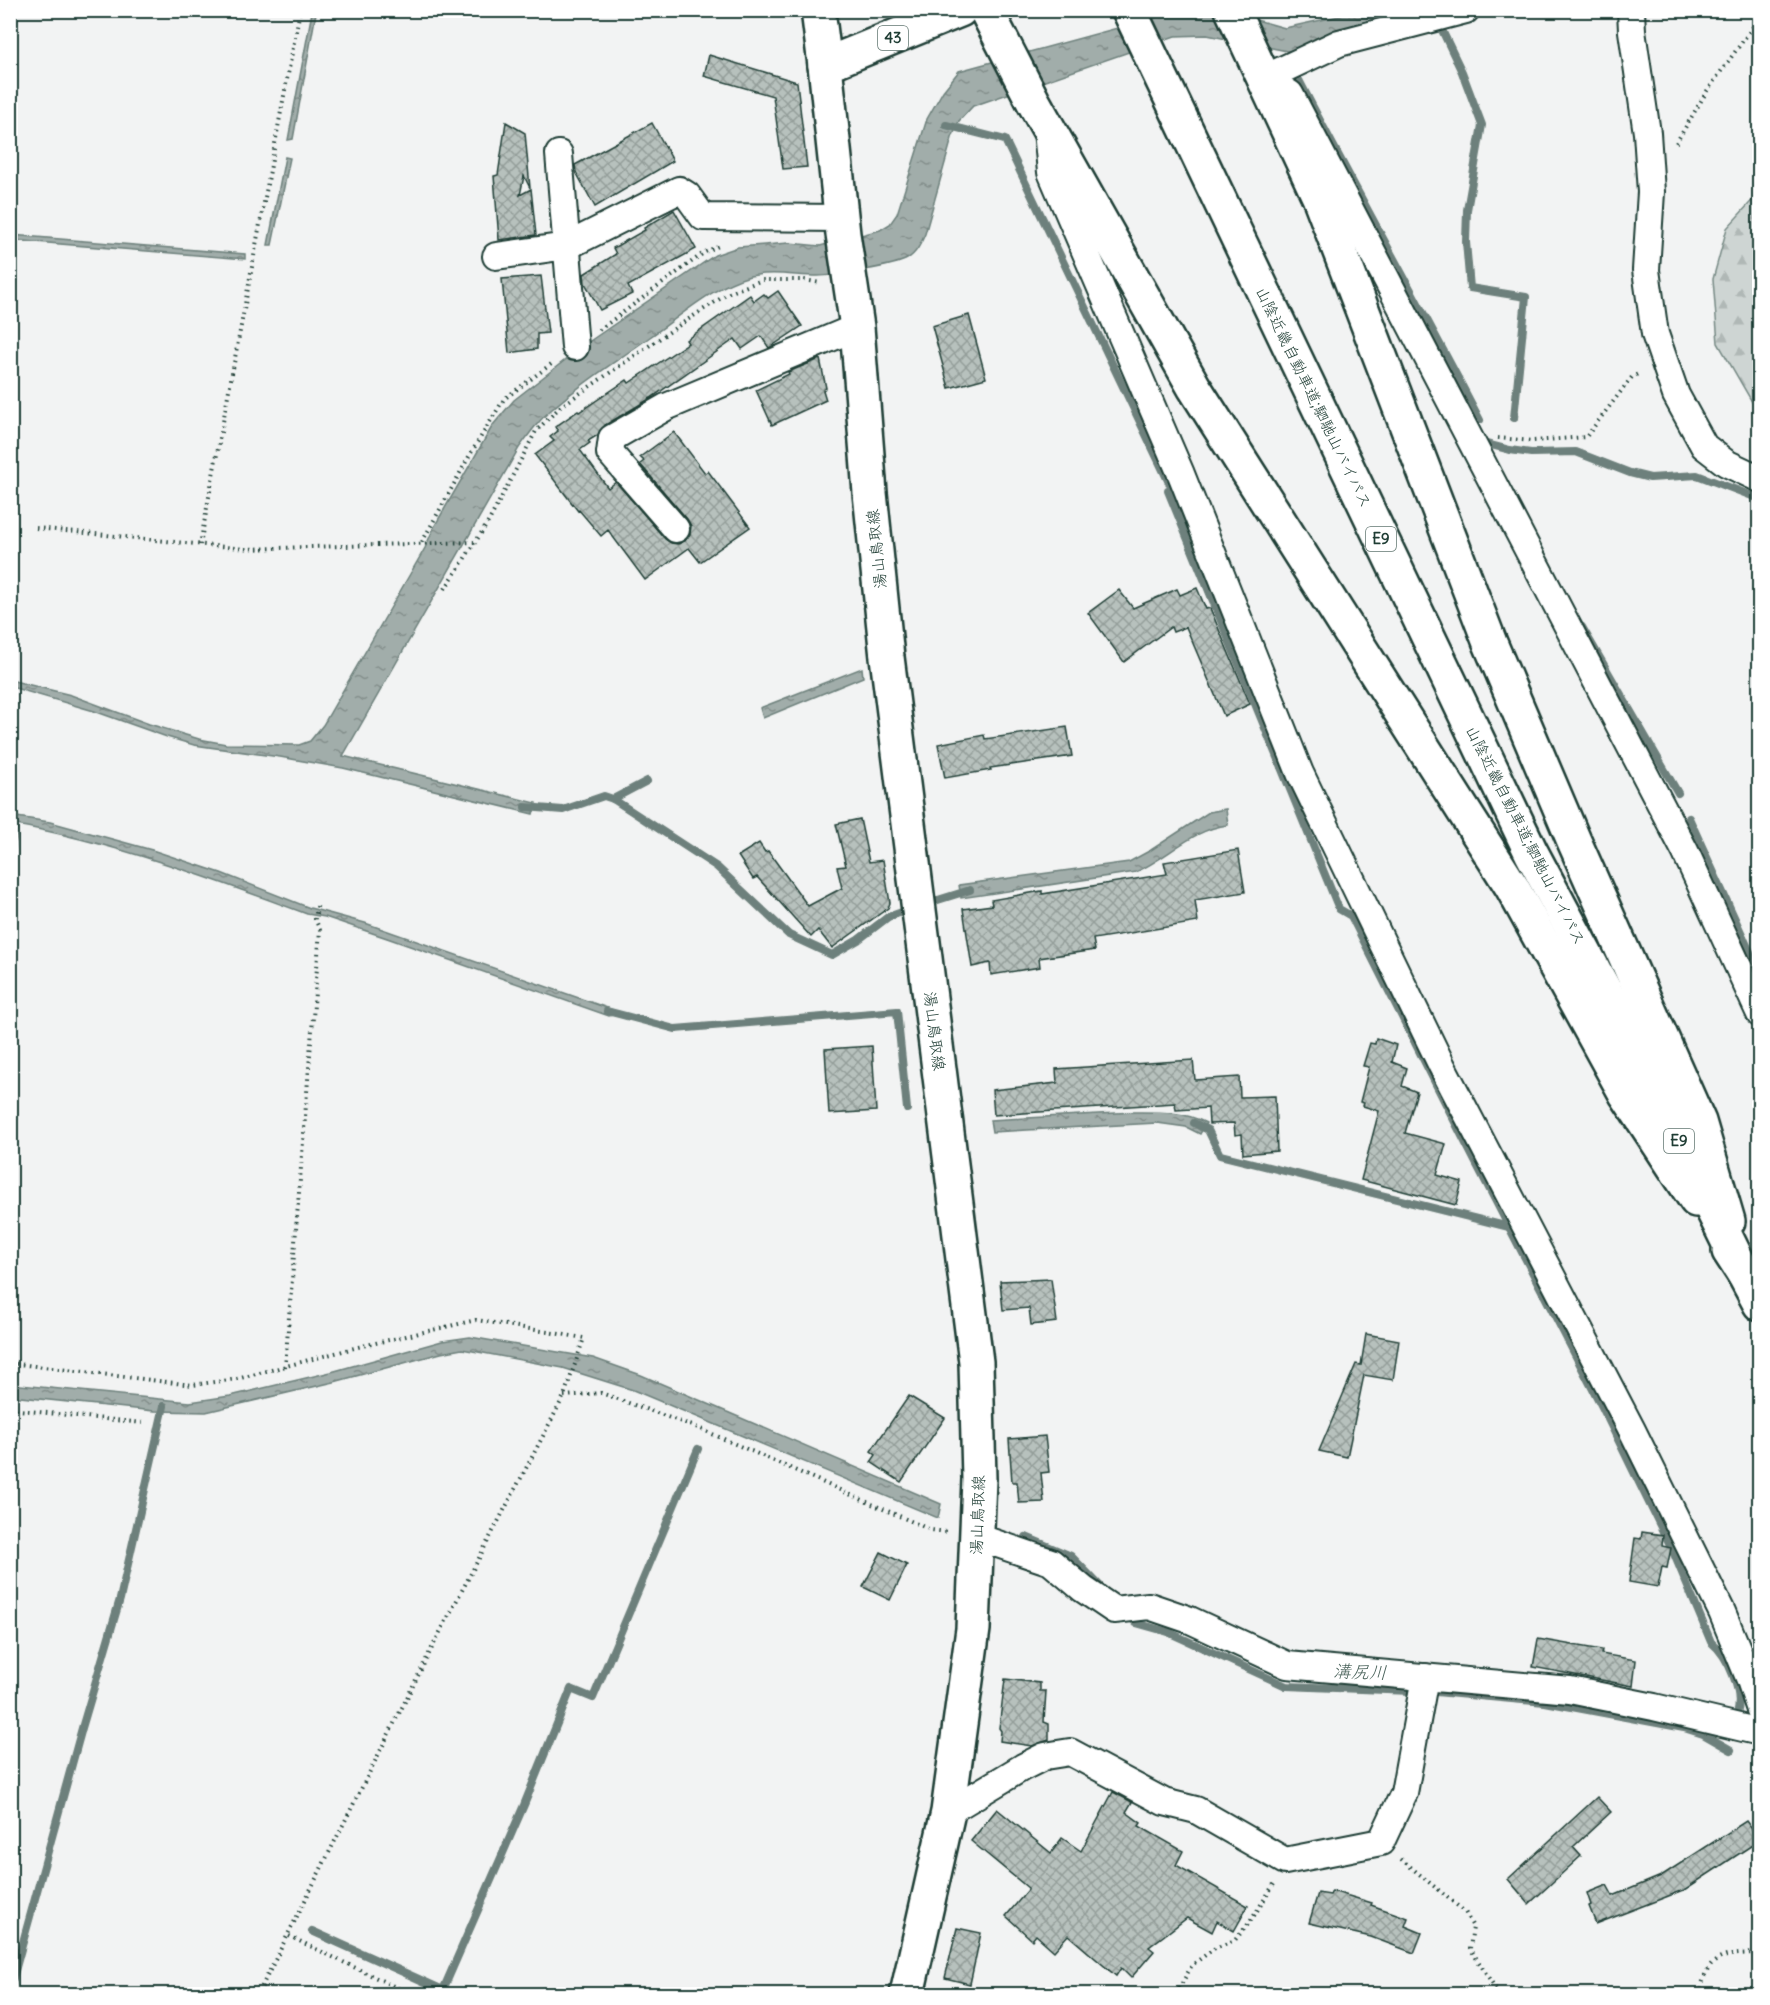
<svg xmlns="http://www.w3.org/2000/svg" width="1770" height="2005" font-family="Delius,'Klee One',sans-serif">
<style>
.forest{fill:url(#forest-firs);stroke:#768984;stroke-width:1.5}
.water{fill:url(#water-ripples);stroke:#6d807b;stroke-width:1.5}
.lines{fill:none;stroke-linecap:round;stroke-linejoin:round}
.stream{stroke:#6d807b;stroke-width:8}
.building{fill:url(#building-cross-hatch);stroke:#1f3d34;stroke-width:1.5}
.minor-casing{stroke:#1f3d34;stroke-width:30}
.secondary-casing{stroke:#1f3d34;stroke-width:38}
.primary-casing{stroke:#1f3d34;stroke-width:38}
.trunk-casing{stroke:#1f3d34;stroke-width:38}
.motorway-casing{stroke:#1f3d34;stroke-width:38}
.path{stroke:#1f3d34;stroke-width:4;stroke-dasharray:1.5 4.5;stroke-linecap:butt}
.minor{stroke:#fff;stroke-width:26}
.secondary{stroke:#fff;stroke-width:33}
.primary{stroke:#fff;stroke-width:33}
.trunk{stroke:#fff;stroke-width:33}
.motorway{stroke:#fff;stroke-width:33}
.labels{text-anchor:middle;stroke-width:6;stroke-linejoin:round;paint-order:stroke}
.shield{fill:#fff;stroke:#627771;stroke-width:1.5}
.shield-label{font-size:15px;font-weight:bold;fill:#1f3d34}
.street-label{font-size:16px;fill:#1f3d34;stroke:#fff}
.water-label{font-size:18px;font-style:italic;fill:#465f57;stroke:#fff}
</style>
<defs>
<pattern id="forest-firs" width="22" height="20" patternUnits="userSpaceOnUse" patternTransform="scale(1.5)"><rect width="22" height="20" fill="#ced5d3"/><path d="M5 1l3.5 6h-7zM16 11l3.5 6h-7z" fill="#b0b8b6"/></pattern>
<pattern id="water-ripples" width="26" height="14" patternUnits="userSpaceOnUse" patternTransform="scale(1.5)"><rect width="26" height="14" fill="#a1adaa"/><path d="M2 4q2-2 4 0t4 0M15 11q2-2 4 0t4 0" fill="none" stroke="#838e8b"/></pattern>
<pattern id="building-cross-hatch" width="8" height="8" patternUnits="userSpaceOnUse" patternTransform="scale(1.5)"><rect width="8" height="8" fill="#b7c1bd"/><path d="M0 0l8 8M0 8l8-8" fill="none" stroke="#949e9a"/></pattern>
</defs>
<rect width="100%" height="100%" fill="#f2f3f3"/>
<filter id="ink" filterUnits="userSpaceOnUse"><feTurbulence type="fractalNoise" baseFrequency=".0167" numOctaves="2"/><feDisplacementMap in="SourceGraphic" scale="12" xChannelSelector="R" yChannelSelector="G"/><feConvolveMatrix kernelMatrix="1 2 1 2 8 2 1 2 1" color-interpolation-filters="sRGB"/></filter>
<g filter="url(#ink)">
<polygon class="forest" points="1759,193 1759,414 1718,343 1713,279 1727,228"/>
<g class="water">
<path d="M 1180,11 L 1224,11 L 1285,28 L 1362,11 L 1443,11 L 1301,49 L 1287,51 L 1207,35 L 1175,36 L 973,106 L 959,121 L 952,138 L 925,234 C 921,243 917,253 907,259 C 895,266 834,276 818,276 C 796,276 773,271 750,276 C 713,286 681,316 650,337 C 617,361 581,383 551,410 C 538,421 529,434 519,448 L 343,756 L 536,803 L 533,814 L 343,768 L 280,757 L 194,745 L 167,737 L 94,711 L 11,687 L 10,680 L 71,695 L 149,724 L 199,739 L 226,744 L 299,745 L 310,741 L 323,725 L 425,548 L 434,527 L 493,425 L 514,400 L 587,343 L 715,255 L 738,247 L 789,243 L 820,246 L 880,230 L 890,224 L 897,214 L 927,119 L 943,91 L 959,71 Z"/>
<polygon points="312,12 316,13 293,139 288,140"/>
<polygon points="285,157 290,158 272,245 268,245"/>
<polygon points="11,235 245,254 245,259 11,240"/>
<polygon points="862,668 863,677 763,718 760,708"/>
<path d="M 1226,809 L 1228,825 C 1192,829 1168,858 1136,872 L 961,898 L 959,885 L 1129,862 L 1151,850 L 1209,812 Z"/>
<path d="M 10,816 L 50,822 L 152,850 L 221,873 L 310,908 L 365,923 L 613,1010 L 617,1014 L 609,1016 L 387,938 L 325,917 L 307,914 C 210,878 113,842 11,824 Z"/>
<path d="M 1134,1112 C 1159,1112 1183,1111 1206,1123 L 1200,1134 L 1186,1127 L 1157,1123 L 992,1132 L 990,1120 Z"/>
<polygon points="470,1337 593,1358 641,1375 941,1504 938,1518 633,1390 563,1368 462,1349 441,1353 334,1382 206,1412 154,1411 11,1396 11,1384 190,1402 230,1396 331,1372 442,1341"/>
</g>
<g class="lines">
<g class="stream">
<polyline points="1440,26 1462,72 1482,125 1467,210 1466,242 1470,288 1526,297 1514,418"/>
<path d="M 1298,78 C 1357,193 1421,306 1480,420"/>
<path d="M 946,125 L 1005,140 L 1173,491 L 1168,491 L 1339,909 L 1351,916 L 1463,1138 L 1602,1407 L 1674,1554 L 1711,1642 C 1728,1656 1744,1692 1737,1714"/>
<polyline points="1487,444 1510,450 1531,453 1576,452 1630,473 1650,478 1697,475 1760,499"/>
<polyline points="1582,627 1678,793"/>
<polyline points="613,799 647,781"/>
<polyline points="525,807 563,810 604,796 613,799 717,867 789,935 832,955 858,940 888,917 913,908"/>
<polyline points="1689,818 1760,974"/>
<polyline points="10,857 14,829"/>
<polyline points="925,904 970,890"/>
<polyline points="607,1011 675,1029 897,1011 907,1109"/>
<polyline points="1194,1123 1208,1130 1220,1155 1509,1227"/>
<polyline points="1026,1537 1071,1556 1107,1593"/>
<polyline points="1127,1613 1136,1623 1168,1632 1286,1686 1436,1692 1545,1702 1684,1728 1703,1734 1731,1750"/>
<polyline points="312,1931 443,1990 524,1805 571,1689 593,1698 698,1449"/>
<polyline points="10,1989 82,1728 120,1599 164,1406"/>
</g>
</g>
<g class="building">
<polygon points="709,55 797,82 807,167 783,169 773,96 704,76"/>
<polygon points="506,122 525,133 530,188 524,176 520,195 531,189 536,235 499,240 494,176 498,175"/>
<polygon points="652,123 673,161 595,207 576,172 575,165"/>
<polygon points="674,210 696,249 628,286 632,294 600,310 585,283 584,274 616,254 613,248 645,230 644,228"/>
<polygon points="541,276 548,333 537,334 537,349 509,353 502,279"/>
<polygon points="778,291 802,326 769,348 761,336 742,349 735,339 651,398 605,425 598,435 588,441 590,443 580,450 608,488 616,482 665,539 671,543 678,544 685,541 690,534 691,526 687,519 640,464 644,461 640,457 674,432 705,473 708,471 750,527 700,562 689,548 645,580 608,530 601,536 579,510 578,511 535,455 554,441 550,437 558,431 555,427 578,411 579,412 627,380 629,383 688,343 686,340 750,295 754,301 764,294 768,298"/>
<polygon points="969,315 986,378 949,388 932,326"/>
<polygon points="820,359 826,388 823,390 826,400 772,425 756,390 789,374 788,372"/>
<polygon points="1197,588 1206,609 1210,608 1250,704 1224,716 1186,627 1173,632 1171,627 1124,662 1088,613 1119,590 1133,608 1177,589 1180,595"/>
<polygon points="1067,727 1072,756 990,768 991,770 945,778 938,744 984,735 985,739"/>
<polygon points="860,819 869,862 883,860 890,903 888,908 832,948 818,930 811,937 757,877 753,879 738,856 759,843 765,852 768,851 808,906 842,888 837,867 846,866 836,824"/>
<polygon points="1238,850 1245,892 1195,900 1198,922 1093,939 1095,950 1039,958 1040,967 991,975 990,963 972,967 963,909 992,905 991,900 1042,891 1042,894 1167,874 1164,862"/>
<polygon points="1376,1038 1396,1045 1392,1062 1407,1068 1402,1086 1417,1092 1405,1133 1446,1144 1437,1175 1462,1182 1456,1205 1361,1180 1379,1111 1363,1106 1364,1103 1360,1102 1369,1067 1363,1066 1370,1043 1375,1044"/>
<polygon points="872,1046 876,1111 829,1114 825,1049"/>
<polygon points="1193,1060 1195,1080 1239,1077 1240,1097 1275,1096 1277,1151 1243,1154 1242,1134 1235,1135 1234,1123 1209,1124 1208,1108 1176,1110 1175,1103 994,1115 992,1090 1057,1083 1056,1069"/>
<polygon points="1051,1279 1057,1322 1031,1325 1029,1308 1003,1310 1000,1281"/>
<polygon points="1366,1334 1399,1340 1393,1380 1364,1375 1347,1457 1319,1451 1356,1364 1361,1365"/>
<polygon points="909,1396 945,1418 901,1482 871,1462 876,1455 871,1451"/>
<polygon points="1045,1436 1049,1472 1041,1473 1044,1502 1019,1503 1017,1482 1012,1482 1009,1439"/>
<polygon points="1642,1532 1663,1535 1662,1546 1671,1548 1667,1568 1662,1567 1658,1587 1629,1582 1635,1538 1641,1539"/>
<polygon points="881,1552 907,1565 890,1600 863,1587"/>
<polygon points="1538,1639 1602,1650 1601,1654 1636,1660 1633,1686 1533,1667"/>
<polygon points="1005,1679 1040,1683 1040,1691 1046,1691 1044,1722 1049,1724 1049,1740 1032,1746 1000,1741 1001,1731 999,1728"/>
<polygon points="1113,1792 1132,1802 1126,1812 1141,1823 1139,1826 1183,1851 1176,1865 1248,1906 1234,1931 1217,1921 1212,1932 1187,1918 1149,1947 1154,1951 1131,1978 1121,1968 1116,1976 1068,1935 1054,1951 1036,1935 1032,1940 1006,1916 1028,1890 1028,1888 971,1841 997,1809 1051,1853 1062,1838 1081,1851"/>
<polygon points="1597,1797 1611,1812 1573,1847 1581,1856 1529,1904 1508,1879"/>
<polygon points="1746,1821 1760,1840 1684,1890 1596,1924 1589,1906 1591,1905 1587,1893 1607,1885 1613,1896 1661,1876"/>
<polygon points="1332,1891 1372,1903 1371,1905 1408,1918 1405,1926 1422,1933 1414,1953 1371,1937 1309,1923 1318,1893 1330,1895"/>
<polygon points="957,1928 981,1933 970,1984 945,1978"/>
</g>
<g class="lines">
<defs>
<g id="minor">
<polyline points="1631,10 1632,31 1647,133 1651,192 1646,270 1655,334 1676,395 1704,446 1726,463 1760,479"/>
<polyline points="1265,78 1290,94 1685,851 1760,1014"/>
<polyline points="1265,78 1339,43 1466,10"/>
<polyline points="1047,131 1051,172 1181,474 1300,773 1442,1066 1632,1430 1722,1612 1750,1680 1760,1710"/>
<polyline points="559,154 575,347"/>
<polyline points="496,256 567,246 679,190 687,195 703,217 842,218"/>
<polyline points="676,529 610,453 612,438 666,407 857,327"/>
<polyline points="977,1537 1051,1562 1083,1589 1114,1610 1149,1606 1190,1620 1287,1665 1570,1690 1654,1707 1760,1732"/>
<polyline points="948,1812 1023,1767 1045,1756 1070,1752 1164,1802 1196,1810 1285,1861 1381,1842 1404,1793 1425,1677"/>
</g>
<polyline id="secondary" points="825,65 843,234 857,327 870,493 887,657 976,1362 979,1479 973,1629 948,1812 907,1994"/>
<polyline id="primary" points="818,10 825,65 960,10"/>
<g id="trunk">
<polyline points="986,10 1033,101 1194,387 1512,887 1626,1094 1696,1200"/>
<polyline points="1232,10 1319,197 1490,643 1574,841 1699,1122 1728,1221"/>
<polyline points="1729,1251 1744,1274 1760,1304"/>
</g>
<polyline id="motorway" points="1129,10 1531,852 1614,1008 1744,1274"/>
</defs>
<use href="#minor" class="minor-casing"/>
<use href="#secondary" class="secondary-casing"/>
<use href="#primary" class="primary-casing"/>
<use href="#trunk" class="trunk-casing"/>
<use href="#motorway" class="motorway-casing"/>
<g class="path">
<polyline points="1676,143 1707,91 1760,17"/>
<polyline points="599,330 705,252 721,245"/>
<polyline points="1498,438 1533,441 1586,437 1632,377 1640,373"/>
<polyline points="36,528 245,549 474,542"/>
<polyline points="422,542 471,453 504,399 554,362"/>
<polyline points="200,545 300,10"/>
<polyline points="445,589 489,521 536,431 560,407 675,328 729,293 762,280 804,280 821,283"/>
<polyline points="10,1363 192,1385 237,1379 358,1347 476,1320 584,1338 564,1396 436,1640 258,1994"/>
<polyline points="285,1367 320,930 315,919 318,902"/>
<polyline points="564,1396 601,1393 701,1429 931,1530 947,1532"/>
<polyline points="10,1409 143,1423"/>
<polyline points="1401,1859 1465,1912 1473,1927 1470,1948 1499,1994"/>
<polyline points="289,1936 410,1994"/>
<polyline points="1176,1994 1192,1965 1215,1948 1235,1940 1250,1922 1274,1884"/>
<path d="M 1700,1994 C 1707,1954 1724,1954 1760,1953"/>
</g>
<use href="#minor" class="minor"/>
<use href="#secondary" class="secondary"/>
<use href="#primary" class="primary"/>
<use href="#trunk" class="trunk"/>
<use href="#motorway" class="motorway"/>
</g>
</g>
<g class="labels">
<g class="shield">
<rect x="878" y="26" width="30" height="24" rx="4.5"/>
<rect x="1366" y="527" width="30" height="24" rx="4.5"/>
<rect x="1664" y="1129" width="30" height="24" rx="4.5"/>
</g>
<g class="shield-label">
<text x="893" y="43">43</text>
<text x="1381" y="544">E9</text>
<text x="1679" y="1146">E9</text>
</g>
<g class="street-label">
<text transform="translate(1314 397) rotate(64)" y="6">山陰近畿自動車道;駟馳山バイパス</text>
<text transform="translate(876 549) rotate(-96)" y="6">湯山鳥取線</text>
<text transform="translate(1526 835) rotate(63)" y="6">山陰近畿自動車道;駟馳山バイパス</text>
<text transform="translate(935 1031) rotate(83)" y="6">湯山鳥取線</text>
<text transform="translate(977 1515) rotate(-88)" y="6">湯山鳥取線</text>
</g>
<g class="water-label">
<text transform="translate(1360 1672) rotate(2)" y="6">溝尻川</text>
</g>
</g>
<rect width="1770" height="2005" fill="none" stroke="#fff" stroke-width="36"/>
<rect x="18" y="18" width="1734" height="1969" fill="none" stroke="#1f3d34" stroke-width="2" filter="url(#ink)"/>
</svg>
